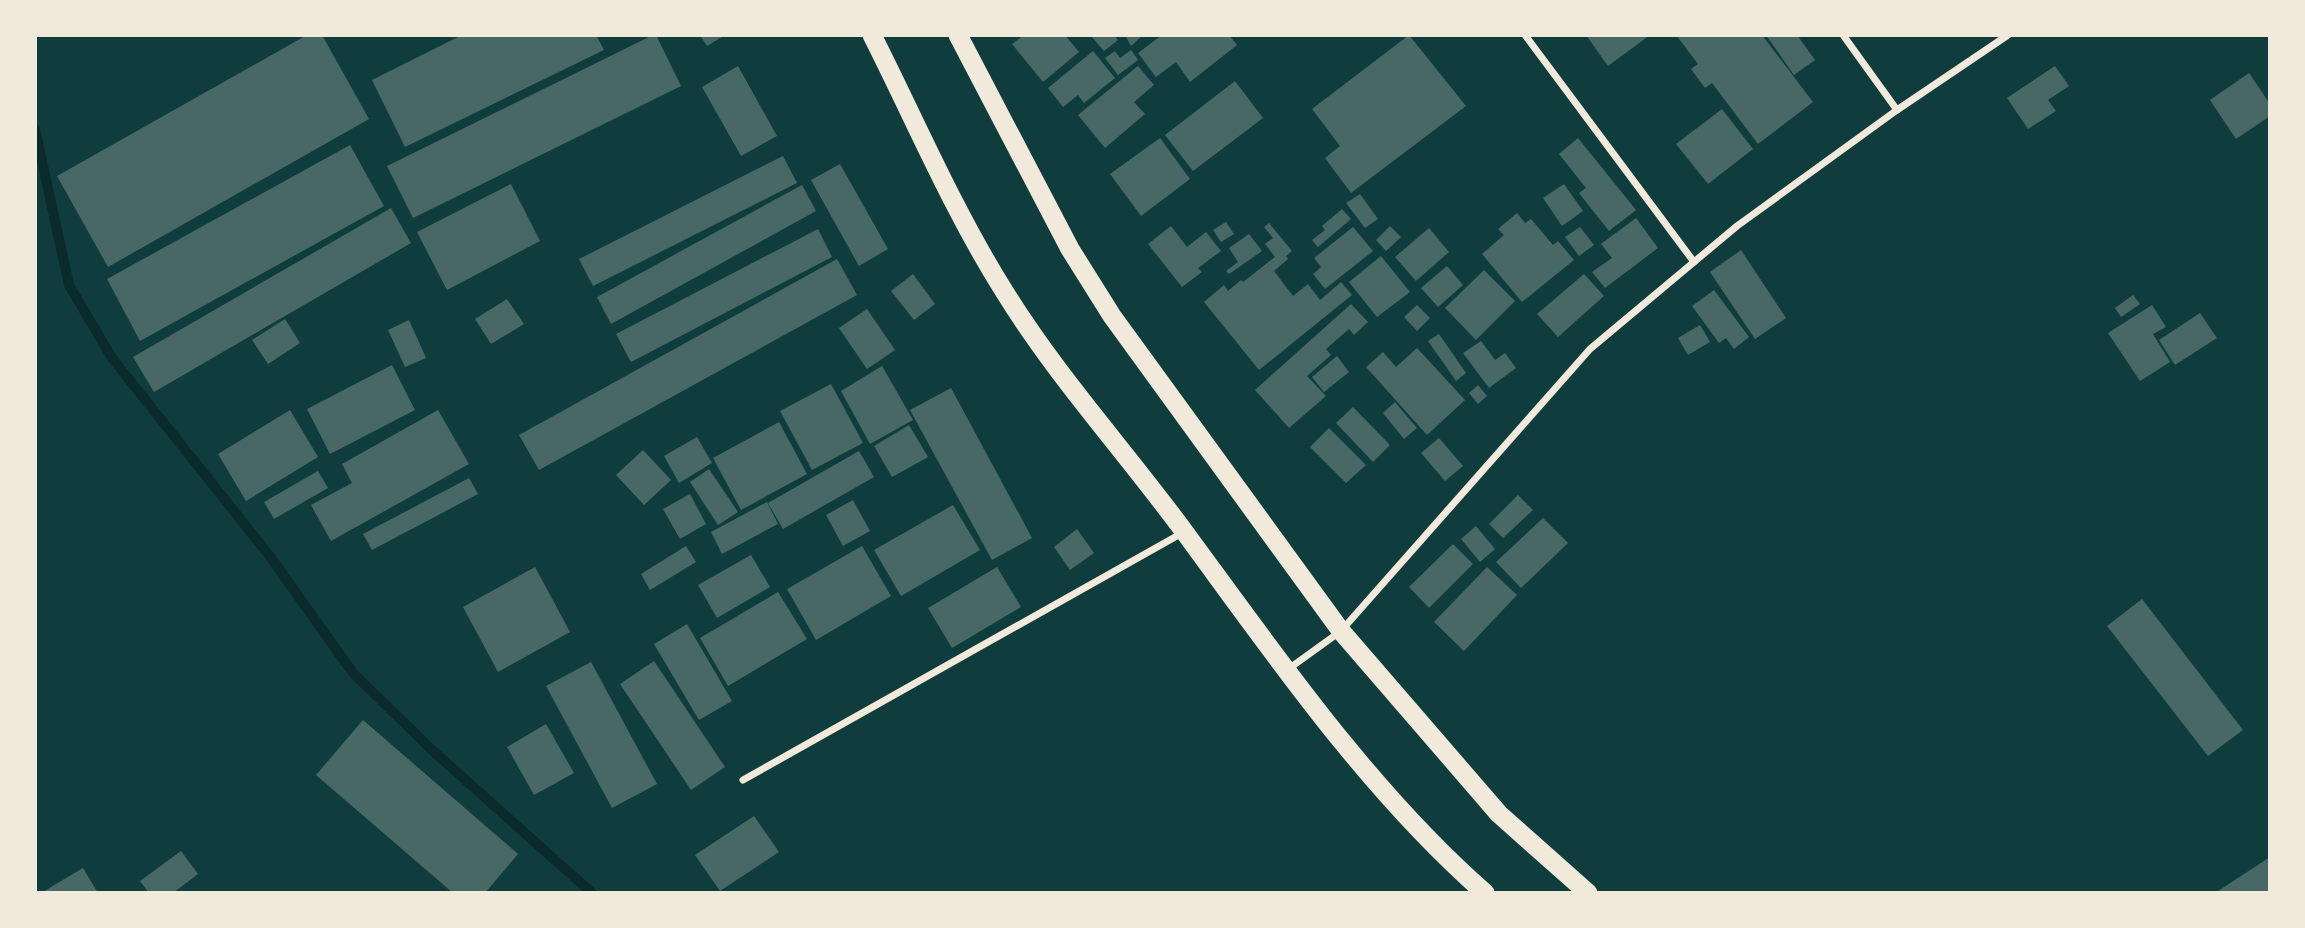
<svg xmlns="http://www.w3.org/2000/svg" width="2305" height="928" font-family="Mulish,sans-serif">
<style>
.lines{fill:none;stroke-linecap:round;stroke-linejoin:round}
.stream{stroke:#0a2a2b;stroke-width:10}
.building{fill:#486865}
.minor{stroke:#f1e9da;stroke-width:7}
.trunk{stroke:#f1e9da;stroke-width:19}
</style>
<rect width="100%" height="100%" fill="#0f3d3e"/>
<g class="lines">
<polyline class="stream" points="35,129 69,285 112,358 269,555 353,673 432,750 592,893"/>
</g>
<g class="building">
<polygon points="307,35 322,35 369,119 108,267 57,176"/>
<polygon points="462,35 596,35 604,50 405,147 372,80"/>
<polygon points="653,35 656,35 681,86 413,218 387,166"/>
<polygon points="700,35 725,35 707,46"/>
<polygon points="1024,35 1065,35 1079,52 1043,82 1012,44"/>
<polygon points="1096,35 1114,35 1118,40 1104,51 1092,37"/>
<polygon points="1125,35 1143,35 1131,46"/>
<polygon points="1162,35 1229,35 1237,45 1190,82 1176,62 1156,77 1138,53"/>
<polygon points="1409,35 1466,106 1351,193 1325,158 1340,146 1312,109"/>
<polygon points="1586,35 1650,35 1608,66"/>
<polygon points="1676,35 1762,35 1813,102 1758,144 1712,83 1705,88 1691,69 1698,64"/>
<polygon points="1766,35 1797,35 1815,60 1794,75"/>
<polygon points="1131,50 1138,60 1118,75 1105,58 1115,51 1120,58"/>
<polygon points="1093,51 1115,78 1084,103 1078,95 1063,107 1048,88"/>
<polygon points="738,66 777,136 741,156 702,87"/>
<polygon points="1138,66 1154,85 1134,102 1145,114 1105,148 1078,115"/>
<polygon points="2055,66 2069,86 2048,100 2056,111 2028,129 2007,98"/>
<polygon points="2249,73 2270,104 2270,116 2236,139 2210,100"/>
<polygon points="1235,81 1263,118 1193,171 1165,135"/>
<polygon points="1722,109 1753,149 1708,184 1676,144"/>
<polygon points="1160,138 1190,179 1141,216 1110,174"/>
<polygon points="1578,138 1636,210 1609,231 1579,193 1586,188 1559,154"/>
<polygon points="350,145 384,206 140,341 107,279"/>
<polygon points="783,156 797,183 593,286 579,259"/>
<polygon points="840,164 888,249 859,266 811,180"/>
<polygon points="511,184 540,241 447,290 417,232"/>
<polygon points="1564,184 1583,211 1562,226 1543,198"/>
<polygon points="802,185 816,211 611,324 597,297"/>
<polygon points="1360,194 1378,219 1365,228 1346,203"/>
<polygon points="391,208 411,243 154,392 133,357"/>
<polygon points="1342,209 1351,219 1318,247 1312,240 1325,230 1322,226"/>
<polygon points="1517,213 1525,223 1531,219 1553,245 1558,241 1574,260 1522,302 1482,254 1504,235 1498,229"/>
<polygon points="1636,218 1658,248 1605,288 1592,272 1612,258 1601,244"/>
<polygon points="1226,222 1234,234 1221,242 1213,230"/>
<polygon points="1269,223 1292,251 1286,256 1288,259 1274,271 1293,296 1308,284 1320,300 1341,282 1352,295 1259,370 1204,302 1224,285 1228,291 1241,280 1243,282 1275,257 1265,244 1273,238 1264,227"/>
<polygon points="1171,226 1187,247 1206,232 1221,251 1198,268 1202,272 1182,287 1148,244"/>
<polygon points="1390,226 1401,237 1386,251 1376,240"/>
<polygon points="1353,227 1373,251 1325,289 1313,274 1321,267 1314,258"/>
<polygon points="1580,227 1594,245 1579,256 1565,237"/>
<polygon points="1429,228 1449,252 1416,281 1395,257"/>
<polygon points="818,229 832,257 631,362 616,334"/>
<polygon points="1249,234 1262,251 1229,274 1226,271 1238,262 1229,248"/>
<polygon points="1741,250 1786,318 1755,339 1710,272"/>
<polygon points="1381,256 1410,292 1377,317 1349,282"/>
<polygon points="837,259 857,295 539,470 519,435"/>
<polygon points="1447,266 1463,285 1438,307 1421,288"/>
<polygon points="1484,270 1515,301 1476,340 1445,308"/>
<polygon points="913,274 935,304 914,320 891,291"/>
<polygon points="1584,274 1604,296 1558,337 1537,314"/>
<polygon points="1714,290 1749,337 1734,349 1726,338 1719,343 1692,306"/>
<polygon points="2133,295 2140,304 2121,317 2115,308"/>
<polygon points="507,299 524,324 491,344 475,319"/>
<polygon points="1351,304 1368,322 1354,335 1349,329 1326,349 1331,355 1307,376 1326,396 1289,428 1255,390"/>
<polygon points="1417,305 1430,318 1417,331 1404,317"/>
<polygon points="2152,305 2166,327 2153,334 2170,362 2140,381 2108,333"/>
<polygon points="867,309 895,350 867,369 839,328"/>
<polygon points="2200,313 2217,338 2175,365 2159,340"/>
<polygon points="285,319 300,343 268,364 252,340"/>
<polygon points="409,320 426,358 405,367 388,330"/>
<polygon points="1700,325 1710,342 1688,355 1678,338"/>
<polygon points="1439,334 1466,373 1456,381 1428,341"/>
<polygon points="1481,341 1495,360 1505,353 1516,368 1489,388 1463,353"/>
<polygon points="1417,348 1465,400 1427,435 1366,367 1383,352 1396,367"/>
<polygon points="1337,356 1349,372 1324,392 1312,377"/>
<polygon points="392,365 415,410 330,454 307,409"/>
<polygon points="882,366 913,420 870,444 841,391"/>
<polygon points="831,384 863,443 812,470 780,411"/>
<polygon points="1478,385 1487,396 1478,404 1469,393"/>
<polygon points="951,388 1032,538 992,560 910,410"/>
<polygon points="1395,402 1417,428 1404,439 1383,413"/>
<polygon points="1353,407 1390,445 1373,462 1336,423"/>
<polygon points="290,410 318,457 246,501 218,454"/>
<polygon points="438,410 469,464 331,541 311,505 352,483 342,464"/>
<polygon points="779,422 807,474 741,510 713,458"/>
<polygon points="909,425 928,457 892,477 874,446"/>
<polygon points="1329,428 1366,465 1346,483 1310,447"/>
<polygon points="697,437 712,463 679,483 664,456"/>
<polygon points="1439,438 1463,466 1445,481 1421,453"/>
<polygon points="643,450 671,480 644,505 616,475"/>
<polygon points="859,451 874,477 783,529 768,503"/>
<polygon points="709,469 738,512 718,525 690,482"/>
<polygon points="318,471 328,488 274,519 264,502"/>
<polygon points="469,478 478,494 372,550 363,534"/>
<polygon points="690,494 706,524 680,539 663,509"/>
<polygon points="1518,495 1533,510 1503,538 1489,524"/>
<polygon points="853,500 870,531 843,546 826,515"/>
<polygon points="767,502 778,524 722,554 711,532"/>
<polygon points="953,505 980,550 901,596 874,550"/>
<polygon points="1543,518 1568,543 1521,588 1496,562"/>
<polygon points="1476,526 1495,549 1480,562 1461,539"/>
<polygon points="1077,529 1094,553 1070,570 1054,547"/>
<polygon points="1453,544 1473,564 1429,608 1409,587"/>
<polygon points="686,546 696,562 650,590 641,574"/>
<polygon points="862,546 891,596 816,640 787,589"/>
<polygon points="751,555 770,587 717,618 698,585"/>
<polygon points="535,567 570,632 498,672 463,607"/>
<polygon points="997,567 1021,607 952,648 928,608"/>
<polygon points="1487,567 1517,595 1464,651 1434,622"/>
<polygon points="778,592 807,639 728,686 700,638"/>
<polygon points="2142,599 2243,730 2208,756 2107,626"/>
<polygon points="687,624 732,701 699,720 654,644"/>
<polygon points="654,661 725,767 691,790 620,684"/>
<polygon points="591,662 657,784 612,808 546,686"/>
<polygon points="363,720 518,854 485,893 453,893 316,775"/>
<polygon points="546,724 574,773 534,795 507,747"/>
<polygon points="754,816 779,852 720,891 695,855"/>
<polygon points="181,851 198,874 173,893 149,893 140,881"/>
<polygon points="2270,857 2270,893 2215,893"/>
<polygon points="83,868 98,893 41,893"/>
</g>
<g class="lines">
<g class="minor">
<polyline points="1525,35 1694,262"/>
<polyline points="1843,35 1897,110 2008,35"/>
<polyline points="1287,670 1341,631 1590,349 1737,226 1897,110"/>
<polyline points="743,780 1184,532"/>
</g>
<g class="trunk">
<path d="M 872,35 C 915,120 953,210 1004,291 C 1057,377 1126,452 1186,534 C 1277,658 1369,791 1485,893"/>
<polyline points="958,35 1070,249 1112,316 1341,631 1499,814 1588,893"/>
</g>
</g>
<rect width="2305" height="928" fill="none" stroke="#f1e9da" stroke-width="74"/>
</svg>
